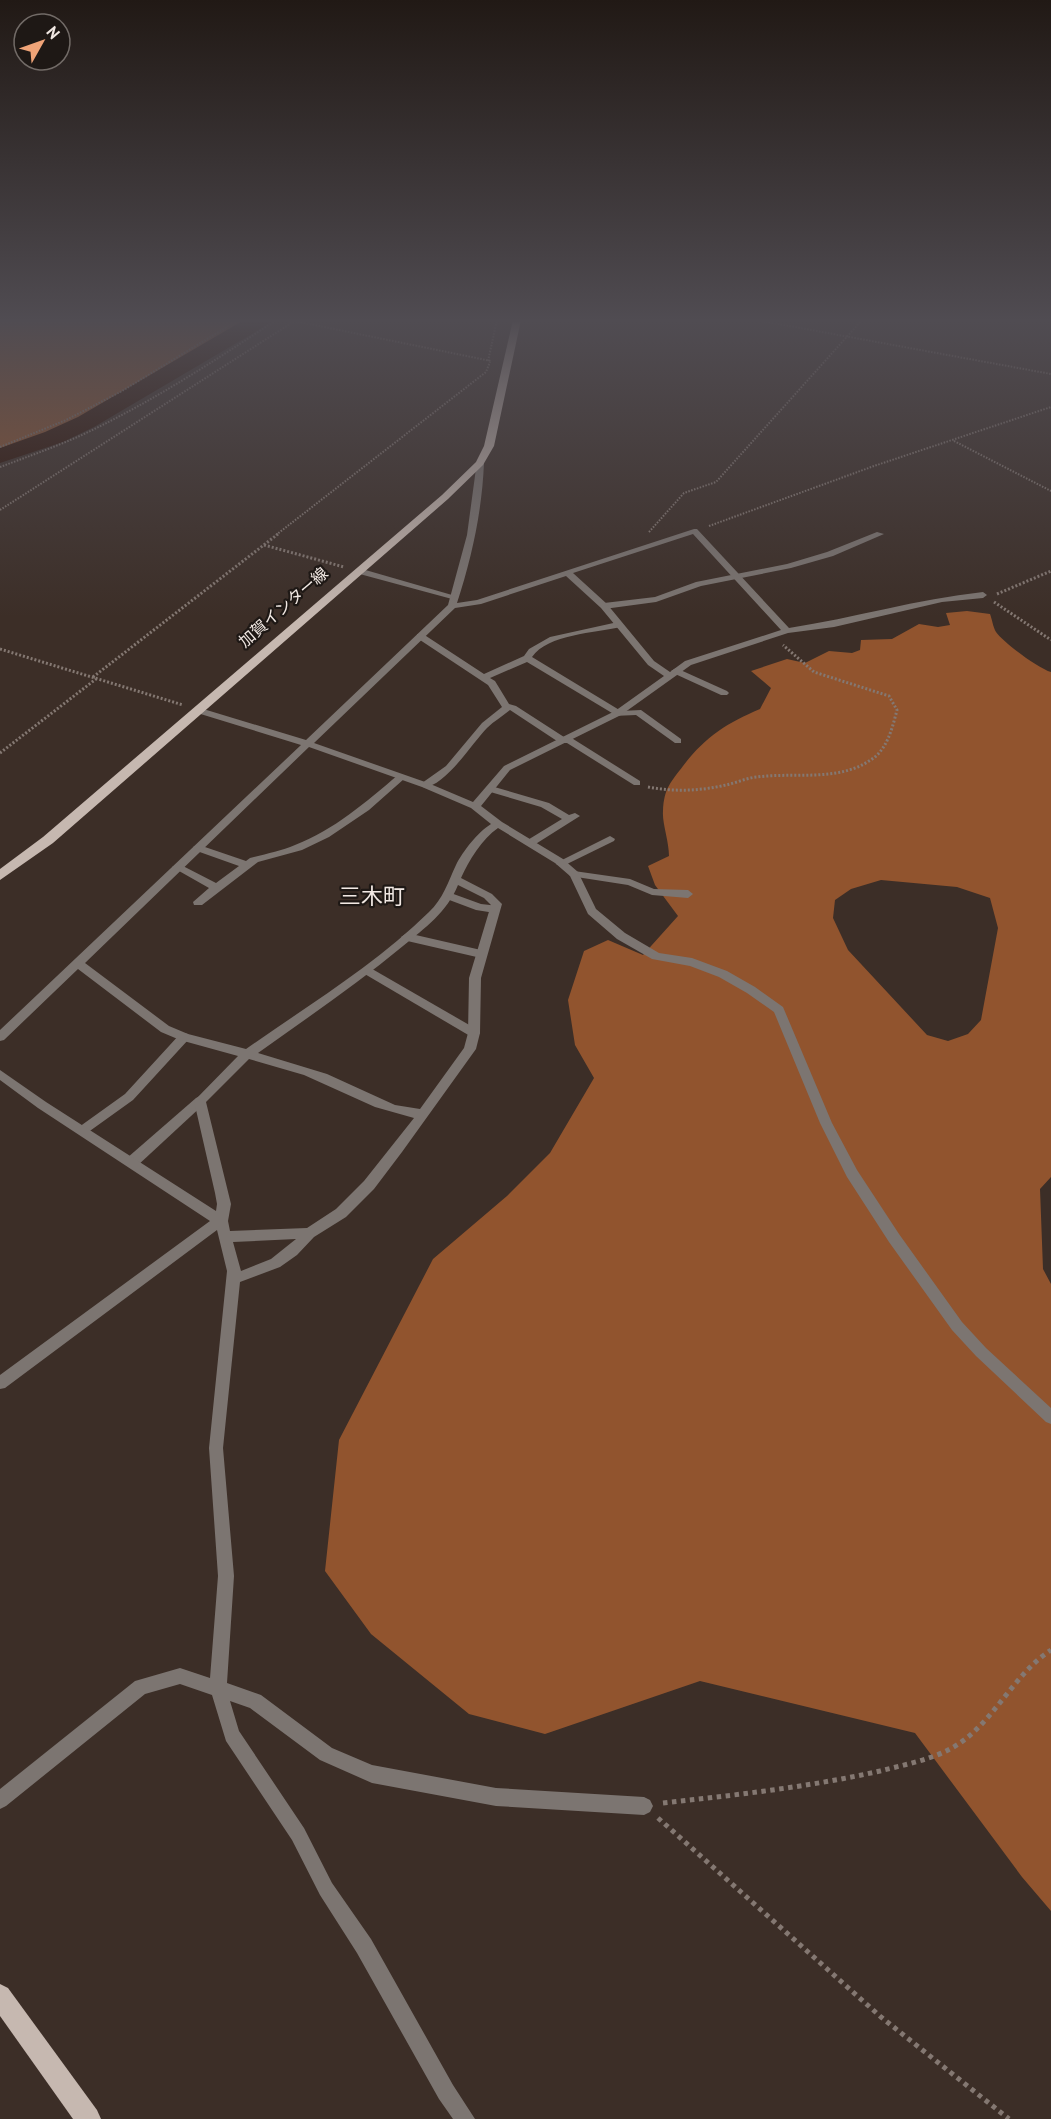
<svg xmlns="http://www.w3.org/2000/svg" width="1051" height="2119" font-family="'PT Sans','Noto Sans JP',sans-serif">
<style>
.forest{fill:#91542e;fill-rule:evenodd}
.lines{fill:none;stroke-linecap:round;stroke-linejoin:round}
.river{fill:#2b0d00;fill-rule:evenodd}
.path-far2{stroke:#847872;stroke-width:2;stroke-dasharray:1.5 1.5;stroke-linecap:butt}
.path-far1{stroke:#847872;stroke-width:3;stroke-dasharray:2 2;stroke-linecap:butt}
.path{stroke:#847872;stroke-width:5;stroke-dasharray:4.5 4.5;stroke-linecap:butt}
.lane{fill:#7c7571;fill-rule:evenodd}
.street{fill:#7c7571;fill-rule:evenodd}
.primary{fill:#c6b8b0;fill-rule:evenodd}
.labels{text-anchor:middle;stroke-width:4.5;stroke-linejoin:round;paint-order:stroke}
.far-street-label{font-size:16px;fill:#f1e8e3;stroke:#1e1815}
.quarter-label{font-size:22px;fill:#f1e8e3;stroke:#1e1815}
</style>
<rect width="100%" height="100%" fill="#3c2e27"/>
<g class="forest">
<polygon points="0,320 249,320 201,351 62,430 0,453"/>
<path d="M 967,611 L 990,614 C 992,619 993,627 996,632 C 1004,643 1038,668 1051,672 L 1051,1177 L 1040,1189 L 1043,1269 L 1051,1284 L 1051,1911 L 1022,1877 L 915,1733 L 700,1681 L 545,1734 L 469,1714 L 371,1634 L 325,1571 L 339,1440 L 433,1259 L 507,1196 L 550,1153 L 594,1078 L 575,1045 L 568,1000 L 584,951 L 608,940 L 643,955 L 678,916 L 655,885 L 648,866 L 669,856 C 669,841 662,823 663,811 C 664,788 671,782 683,766 C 705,737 727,723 760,709 L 771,688 L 751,671 L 787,659 L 805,663 L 829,651 L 852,653 L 860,650 L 861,640 L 892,639 L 919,624 L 938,627 L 950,625 L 946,613 ZM 881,880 L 957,887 L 990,898 L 998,928 L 981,1020 L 968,1034 L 948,1041 L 927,1035 L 848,950 L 833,918 L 835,900 L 851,889 Z"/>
</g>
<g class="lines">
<polygon class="river" points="244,320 270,320 267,325 94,427 63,442 0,463 0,448 45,432 78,417"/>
<g class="path-far2">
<polyline points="757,320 1051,374"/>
<polyline points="295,321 491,361"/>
<polyline points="488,361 497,320"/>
<polyline points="954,441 1051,491"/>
<polyline points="0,447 66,420 122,391 238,320"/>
<path d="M 0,467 C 27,457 55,447 82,435 C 150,403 213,362 276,320"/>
<polyline points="0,510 296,320"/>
<polyline points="709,526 874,466 1051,407"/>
<polyline points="649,532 684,493 716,482 862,320"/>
<polyline points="276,535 486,372 490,362"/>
</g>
<g class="path-far1">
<polyline points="264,545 344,567"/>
<polyline points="997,594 1051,571"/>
<polyline points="994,602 1051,640"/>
<polyline points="0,649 183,705"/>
<polyline points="93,677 278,534"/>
<polyline points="0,753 96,679"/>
<path d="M 648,787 C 674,792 700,791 726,785 C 736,783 746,778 757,777 C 794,772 836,782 869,761 C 887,751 892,729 897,710 L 889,696 L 814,672 L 783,645"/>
</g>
<g class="path">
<path d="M 663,1803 C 736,1795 809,1787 880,1771 C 903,1765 930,1760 950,1749 C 992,1727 1012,1675 1051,1650"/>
<polyline points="658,1818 881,2017 1009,2119"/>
</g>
<g class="lane">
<polygon points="877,532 884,534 833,556 791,568 701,586 656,602 604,609 600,606 604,603 655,597 696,582 787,564 827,552"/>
<polygon points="356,569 362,569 459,597 452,599 356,573"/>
<path d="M 618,622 L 622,625 L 621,627 C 595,633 548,634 532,657 L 621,711 L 641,710 L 681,739 L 681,743 L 675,743 L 636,715 L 613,716 L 612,713 L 527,662 L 490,678 L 495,681 L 509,704 L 516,706 L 564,737 L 570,737 L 640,781 L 640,785 L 634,785 L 567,743 L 560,743 L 510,710 C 503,716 494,721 487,728 C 473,742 443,790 422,787 L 422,783 L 446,766 L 482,723 L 502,707 L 488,685 L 417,638 L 417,634 L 423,634 L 484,674 L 524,656 L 529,649 L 550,637 Z"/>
<polygon points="676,668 727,691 729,693 727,695 721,695 673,673 671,671"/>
<path d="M 401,774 L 406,777 L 404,779 L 369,810 L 329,837 L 302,850 L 258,862 L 202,905 L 194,905 L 193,902 L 209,888 L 172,867 L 177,864 L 181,865 L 216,883 L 239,866 L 194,850 L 193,848 L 194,846 L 202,846 L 246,861 L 250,858 C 265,854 281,851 295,845 C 334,830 366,802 398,775 Z"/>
<polygon points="491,786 549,803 569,815 575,813 580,816 534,845 526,845 525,843 526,841 562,819 541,807 487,791 486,789"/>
<polygon points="610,836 615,839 614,841 565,865 557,865 556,863"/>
<polygon points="574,871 630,879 654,889 688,890 693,894 688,898 652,895 628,885 570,876 569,874"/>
<polygon points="448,892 481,904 499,906 500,909 495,913 476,910 444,898 443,896 444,894"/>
<polygon points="407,933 481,950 487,954 481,958 403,940 401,937"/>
<polygon points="367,966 478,1030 480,1033 478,1036 470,1036 363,973 361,970"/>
<polygon points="184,1033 188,1034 190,1037 188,1040 133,1100 87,1133 79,1133 77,1130 79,1127 125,1094 180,1034"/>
<polygon points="200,1096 204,1098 206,1101 204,1104 137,1166 127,1166 126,1162 127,1158 196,1098"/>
</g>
<path class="street" d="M 477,461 L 484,463 C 482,511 472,557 457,603 L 477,600 L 694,529 L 697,529 L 789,628 C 854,618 917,599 983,592 L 987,595 L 983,598 L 942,602 L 834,627 L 788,633 L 691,665 L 621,715 L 510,770 L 481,806 L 502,822 L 563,859 L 578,872 L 596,909 L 625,933 L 659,953 L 692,958 L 727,971 L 755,987 L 783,1007 L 832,1123 L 857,1170 L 899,1234 L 962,1322 L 986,1348 L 1051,1408 L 1051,1424 L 1046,1422 L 976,1356 L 952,1330 L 889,1242 L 847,1177 L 820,1123 L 774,1012 L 747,993 L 719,977 L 690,966 L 652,959 L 617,939 L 588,914 L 570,876 L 555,863 L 498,828 C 482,839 469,860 461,878 L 492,894 L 502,904 L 481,978 L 480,1033 L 476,1049 L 402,1152 L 374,1189 L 346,1217 L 314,1237 L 297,1255 L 280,1267 L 240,1282 L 223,1448 L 234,1576 L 227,1683 L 261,1695 L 332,1748 L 372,1765 L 496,1788 L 644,1797 L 650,1800 L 653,1806 L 650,1812 L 644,1815 L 496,1806 L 372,1783 L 320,1760 L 250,1708 L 230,1701 L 239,1731 L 304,1828 L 332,1883 L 371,1939 L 453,2085 L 475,2119 L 453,2119 L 439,2099 L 357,1953 L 320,1895 L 292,1840 L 226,1741 L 212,1695 L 180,1684 L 145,1694 L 6,1806 L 0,1809 L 0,1789 L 135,1681 L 180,1668 L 210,1678 L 218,1576 L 209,1448 L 227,1271 L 217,1230 L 5,1388 L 0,1389 L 0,1375 L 210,1221 L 38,1108 L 0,1080 L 0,1070 L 46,1102 L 216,1211 L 217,1204 L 215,1193 L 194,1101 L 238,1056 L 180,1040 L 161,1032 L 78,969 L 4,1040 L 0,1041 L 0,1030 L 301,745 L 194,712 L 194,708 L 200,708 L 306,740 L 448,605 L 467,535 ZM 693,534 L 781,630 L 685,661 L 670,672 L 654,661 L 607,604 L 573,573 ZM 566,576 L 601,608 L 648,665 L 664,676 L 615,711 L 504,766 L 473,802 L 428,783 L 314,743 L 455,608 L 481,604 ZM 309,747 L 422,787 L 471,808 L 491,824 C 478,832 463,851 456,865 C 448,882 443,899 429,912 C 375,965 307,1006 246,1049 L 188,1034 L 169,1026 L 85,963 ZM 458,885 L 484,898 L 491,905 L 469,978 L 468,1033 L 464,1048 L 420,1109 L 395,1105 L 327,1074 L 258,1053 C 307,1018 357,984 403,946 C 425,928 447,912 458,885 ZM 249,1059 L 304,1075 L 375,1107 L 414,1118 L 364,1181 L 336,1209 L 307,1228 L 230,1231 L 228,1221 L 231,1204 L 206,1102 ZM 296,1239 L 271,1259 L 241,1271 L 233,1242 Z"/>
<g class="primary">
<polygon points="513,320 521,320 494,446 483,465 448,499 53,843 0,880 0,869 43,837 442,495 476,462 484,446"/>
<polygon points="0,1984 8,1988 97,2110 101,2119 73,2119 0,2016"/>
</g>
</g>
<linearGradient id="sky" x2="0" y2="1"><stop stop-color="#211915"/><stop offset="0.52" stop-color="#504c52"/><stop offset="1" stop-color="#504c52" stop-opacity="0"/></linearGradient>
<rect width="1051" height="617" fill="url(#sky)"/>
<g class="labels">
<g class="far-street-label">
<text transform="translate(283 607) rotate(-41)" y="6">加賀インター線</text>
</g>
<g class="quarter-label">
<text x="372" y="904">三木町</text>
</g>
</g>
<g transform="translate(42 42) rotate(50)"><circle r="28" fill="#1e1815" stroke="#726b67" stroke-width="1.5"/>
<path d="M0-4.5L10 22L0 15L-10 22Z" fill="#efa377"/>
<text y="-9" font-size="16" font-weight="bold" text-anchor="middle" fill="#f1e8e3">N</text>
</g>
</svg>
